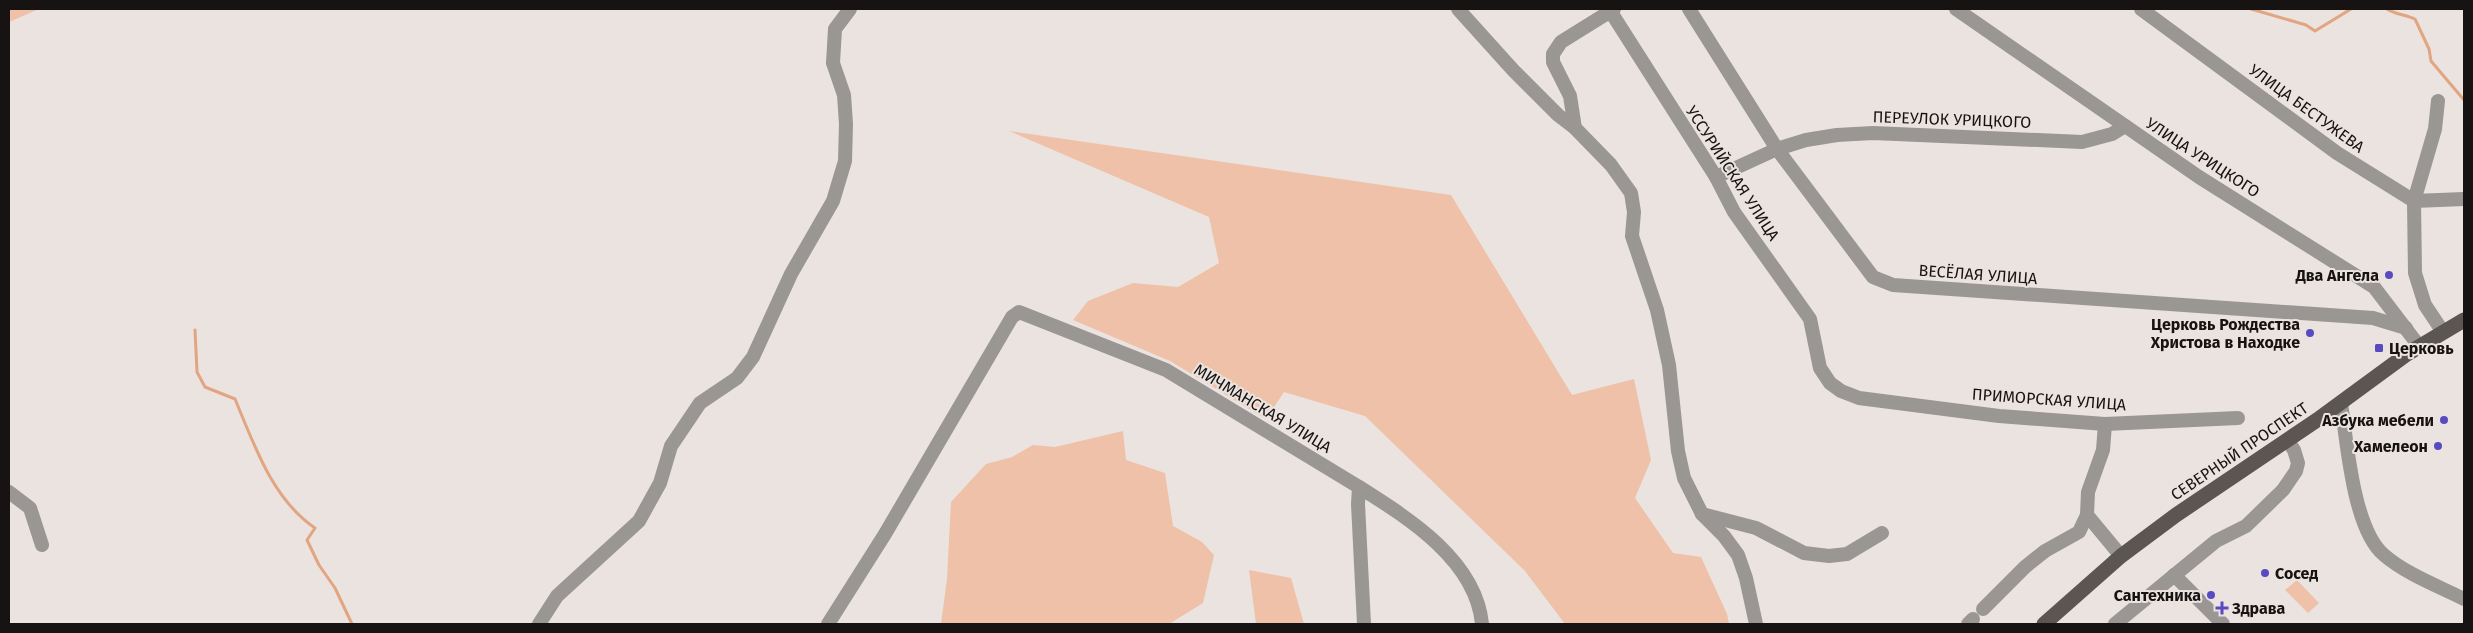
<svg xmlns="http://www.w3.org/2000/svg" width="2473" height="633" font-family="'Fira Sans',sans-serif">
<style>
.green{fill:#eec1a8}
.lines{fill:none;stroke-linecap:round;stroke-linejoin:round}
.stream{stroke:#e2a582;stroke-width:3}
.minor{stroke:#999694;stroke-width:14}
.major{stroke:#5c5653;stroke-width:15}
.poi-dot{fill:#584bc2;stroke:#ebe3df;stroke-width:2}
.labels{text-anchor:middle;stroke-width:4;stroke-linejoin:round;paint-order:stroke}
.street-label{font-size:16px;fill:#161312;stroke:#ebe3df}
.poi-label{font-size:16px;font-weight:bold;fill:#161312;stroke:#ebe3df;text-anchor:end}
</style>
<rect width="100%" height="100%" fill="#ebe3df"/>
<g class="green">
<polygon points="9,9 39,9 9,22"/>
<polygon points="1009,131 1451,195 1572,395 1634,379 1651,460 1635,498 1673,553 1701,557 1727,614 1729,624 1565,624 1525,571 1365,416 1284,392 1266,419 1170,361 1073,320 1088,301 1133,283 1178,287 1219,263 1209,217"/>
<polygon points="1123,431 1126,460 1165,473 1173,526 1202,542 1214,555 1203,603 1169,624 941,624 947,579 951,502 986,464 1012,457 1033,445 1055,447"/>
<polygon points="1249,570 1291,578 1304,624 1256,624"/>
<polygon points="2297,580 2319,603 2308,613 2285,590"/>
</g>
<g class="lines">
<g class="stream">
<polyline points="2251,9 2306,25 2315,31 2351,9"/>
<path d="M 2387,9 C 2394,14 2406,15 2415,19 L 2429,49 L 2431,61 L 2464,100"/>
<path d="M 195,330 L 197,372 L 205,387 L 235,399 C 254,444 272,499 315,528 L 307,540 L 319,565 L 335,588 L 352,624"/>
</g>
<g class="minor">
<polyline points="1458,9 1513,70 1558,115 1575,128"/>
<polyline points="1609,9 1716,177 1734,212 1810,319 1820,368 1830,383 1841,391 1859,398 1999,416 2105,424 2238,418"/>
<polyline points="1614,9 1561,42 1553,54 1553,62 1570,96 1575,128 1611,165 1631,193 1634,212 1632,236 1657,310 1669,365 1678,451 1684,478 1702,514 1724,536 1738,555 1746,578 1756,624"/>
<polyline points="1689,9 1777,149 1873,277 1893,285 2373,318 2406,328"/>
<polyline points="1956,9 2199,177 2374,287 2419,346"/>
<polyline points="2141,9 2337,153 2414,201 2464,199"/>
<polyline points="2438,101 2435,129 2414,201 2415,273 2425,305 2443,332"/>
<polyline points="1716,177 1777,149 1806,140 1837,135 1873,133 2082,142 2112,134 2125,126"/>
<path d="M 2341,403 C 2347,442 2353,529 2384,555 C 2406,574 2438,586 2464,599"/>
<polyline points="2105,424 2103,450 2088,492 2087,515 2121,556"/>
<path d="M 1359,487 C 1408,518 1476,560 1482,624"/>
<polyline points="9,492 30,508 42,545"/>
<polyline points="1702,514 1756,528 1804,553 1829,556 1847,554 1882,533"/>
<polyline points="2174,575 2223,624"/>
<polyline points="1983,609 2025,567 2045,551 2079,532 2087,515"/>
<polyline points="539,624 557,596 639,521 660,483 671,446 700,403 737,378 753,357 791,274 833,201 845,161 846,124 844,95 833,63 835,29 850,9"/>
<polyline points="828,624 885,534 1012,317 1019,312 1166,370 1359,487 1358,504 1364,624"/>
<polyline points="1968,624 1973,619"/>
<polyline points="2115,624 2216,541 2246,526 2283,490 2296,471 2298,463 2294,450 2287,440"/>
</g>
<polyline class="major" points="2044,624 2121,556 2176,515 2317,420 2407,354 2464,320"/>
</g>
<g class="poi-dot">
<circle cx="2389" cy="275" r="5"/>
<circle cx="2310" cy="333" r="5"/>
<rect x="2374" y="343" width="10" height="10" rx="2.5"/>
<circle cx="2444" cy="420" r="5"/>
<circle cx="2438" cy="446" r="5"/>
<circle cx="2265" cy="573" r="5"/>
<circle cx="2211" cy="595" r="5"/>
<path d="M2219.5 600.5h5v5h5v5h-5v5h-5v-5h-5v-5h5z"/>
</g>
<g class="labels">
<g class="street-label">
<text transform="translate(2307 108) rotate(36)" y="6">УЛИЦА БЕСТУЖЕВА</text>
<text transform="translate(1952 119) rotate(2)" y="6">ПЕРЕУЛОК УРИЦКОГО</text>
<text transform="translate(2203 157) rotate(33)" y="6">УЛИЦА УРИЦКОГО</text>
<text transform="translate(1733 173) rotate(57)" y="6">УССУРИЙСКАЯ УЛИЦА</text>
<text transform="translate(1978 274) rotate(4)" y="6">ВЕСЁЛАЯ УЛИЦА</text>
<text transform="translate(2049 399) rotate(4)" y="6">ПРИМОРСКАЯ УЛИЦА</text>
<text transform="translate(1263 408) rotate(31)" y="6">МИЧМАНСКАЯ УЛИЦА</text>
<text transform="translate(2239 451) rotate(-34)" y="6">СЕВЕРНЫЙ ПРОСПЕКТ</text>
</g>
<g class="poi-label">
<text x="2379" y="281">Два Ангела</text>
<text x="2300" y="330">Церковь Рождества<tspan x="2300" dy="18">Христова в Находке</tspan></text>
<text x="2389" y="354" text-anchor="start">Церковь</text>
<text x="2434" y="426">Азбука мебели</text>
<text x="2428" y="452">Хамелеон</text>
<text x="2275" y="579" text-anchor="start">Сосед</text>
<text x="2201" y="601">Сантехника</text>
<text x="2232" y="614" text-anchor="start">Здрава</text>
</g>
</g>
<rect width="2473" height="633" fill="none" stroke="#161312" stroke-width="20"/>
</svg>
